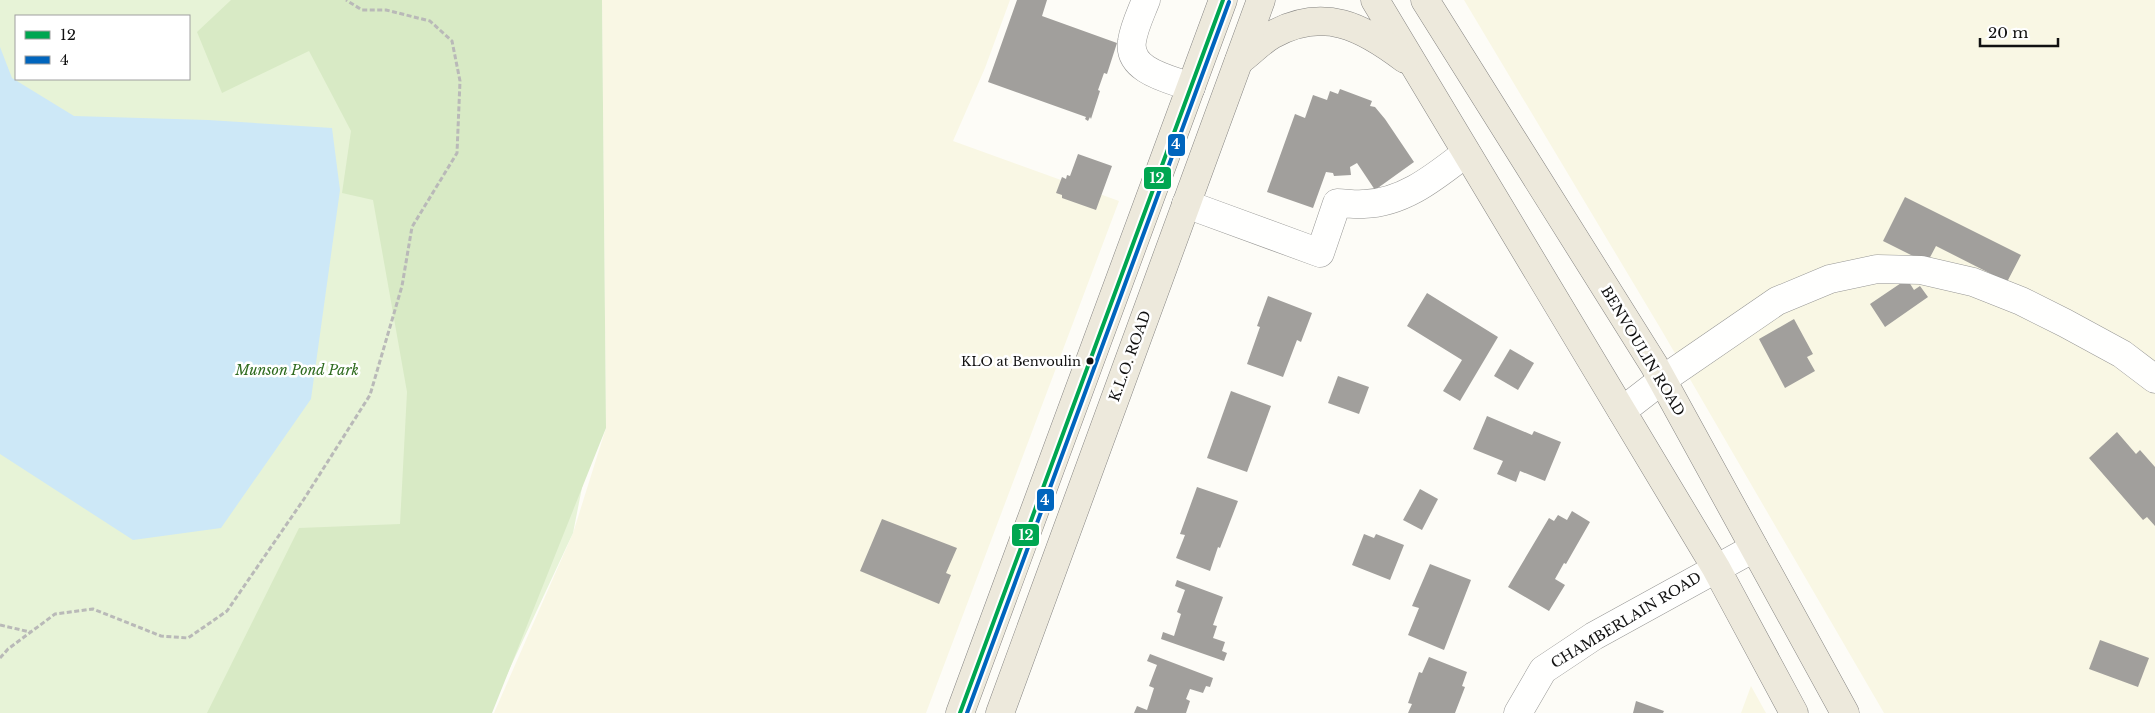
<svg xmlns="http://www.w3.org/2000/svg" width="2155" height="713" font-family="'Libre Baskerville',serif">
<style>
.farmland{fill:#f9f7e4}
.green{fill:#e7f3d7;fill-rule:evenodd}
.forest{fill:#d8eac5}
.water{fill:#cde8f7}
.building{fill:#a19f9c}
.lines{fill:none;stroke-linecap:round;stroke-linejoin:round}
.minor-casing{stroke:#979795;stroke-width:29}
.major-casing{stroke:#858482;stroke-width:29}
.path{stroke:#b9b9b8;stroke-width:3;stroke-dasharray:5 2.5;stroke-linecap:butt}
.minor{stroke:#fffffe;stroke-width:28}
.major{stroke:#ede9dc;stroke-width:28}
.bus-1-casing{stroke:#fff;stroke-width:8}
.bus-2-casing{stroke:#fff;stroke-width:8}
.bus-1{stroke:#00a651;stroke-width:4}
.bus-2{stroke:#0065bd;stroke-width:4}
.bus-dot{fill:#111;stroke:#fff;stroke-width:2}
.labels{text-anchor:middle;stroke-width:5;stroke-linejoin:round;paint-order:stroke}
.bus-label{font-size:13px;fill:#111;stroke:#fff;text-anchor:end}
.street-label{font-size:14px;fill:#111;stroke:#fff}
.park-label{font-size:14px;font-style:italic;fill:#2f6b1f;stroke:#fff}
.line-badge{stroke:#fff;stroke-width:2}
.badge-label{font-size:14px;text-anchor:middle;font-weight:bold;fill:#fff}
</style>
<rect width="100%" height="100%" fill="#fdfcf7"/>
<g class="farmland">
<polygon points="602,0 1010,0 985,68 953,141 1119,201 926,713 494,713 573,533 606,428"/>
<polygon points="1464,0 2155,0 2155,713 1884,713 1662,331"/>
<polygon points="1751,686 1766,713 1741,713"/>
</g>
<path class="green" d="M 0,0 L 457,0 L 595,422 L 573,533 L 489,713 L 0,713 ZM 16,16 L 189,16 L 189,79 L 16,79 Z"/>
<polygon class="forest" points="231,0 602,0 606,428 492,713 207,713 299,528 400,524 407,392 373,200 342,193 351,131 309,51 222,93 197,32"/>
<polygon class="water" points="0,47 12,78 74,116 208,120 332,128 340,190 311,399 221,528 133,540 0,454"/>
<g class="building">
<polygon points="1017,0 1047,0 1042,16 1117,43 1107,74 1104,73 1098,90 1100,91 1091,119 1090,117 1088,121 1085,119 1086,117 988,82"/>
<polygon points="1340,89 1372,101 1370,106 1375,107 1385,119 1414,162 1375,190 1357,163 1350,167 1351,175 1334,176 1333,173 1326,172 1313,208 1267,192 1295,114 1305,118 1313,95 1327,100 1330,91 1338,94"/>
<polygon points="1078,154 1112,166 1096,210 1062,198 1062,195 1056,193 1062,177 1066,179 1067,175 1070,176"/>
<polygon points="1905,197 2021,255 2007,282 1936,246 1927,263 1883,241"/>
<polygon points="1907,279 1914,290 1920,286 1928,297 1885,327 1870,304"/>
<polygon points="1427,293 1498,337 1460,401 1443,391 1462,360 1407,326"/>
<polygon points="1268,296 1312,313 1301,342 1297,340 1283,377 1247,364 1260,327 1257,326"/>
<polygon points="1794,319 1813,354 1807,357 1815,371 1785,388 1759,339"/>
<polygon points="1510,349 1534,363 1518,390 1494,376"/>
<polygon points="1338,376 1369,387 1359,414 1328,403"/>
<polygon points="1231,391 1271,406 1247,472 1207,458"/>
<polygon points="1487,416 1532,435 1534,431 1561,442 1545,481 1520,471 1516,482 1497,474 1503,461 1473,449"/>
<polygon points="2117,432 2136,454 2140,450 2155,467 2155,526 2147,517 2143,520 2089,458"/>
<polygon points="1197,487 1238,501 1220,548 1218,547 1210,571 1176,558 1185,535 1180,534"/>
<polygon points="1420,489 1438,499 1422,530 1403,520"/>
<polygon points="1572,511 1590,522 1566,564 1564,563 1555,579 1565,585 1549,611 1508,587 1549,518 1554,521 1558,515 1567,520"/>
<polygon points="882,519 957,548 946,573 951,575 939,604 860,571"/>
<polygon points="1364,534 1374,538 1376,534 1404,545 1390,580 1352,565"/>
<polygon points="1430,564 1471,580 1444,650 1408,635 1419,608 1412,606"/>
<polygon points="1177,580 1223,597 1213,625 1217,626 1213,638 1225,642 1222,651 1227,653 1224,661 1161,639 1163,632 1174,636 1181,614 1177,612 1185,590 1175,586"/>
<polygon points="2100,640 2149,658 2138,687 2089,669"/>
<polygon points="1150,654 1213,678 1210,687 1206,686 1203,693 1190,689 1186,699 1190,701 1186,713 1134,713 1137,706 1147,710 1154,688 1149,686 1157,665 1147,661"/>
<polygon points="1429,657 1467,672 1462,686 1465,687 1455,713 1408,713 1412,704 1408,703 1419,672 1422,673"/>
<polygon points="1636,701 1664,711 1663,713 1633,713"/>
</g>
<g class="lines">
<defs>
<g id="minor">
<path d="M 1146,0 C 1141,13 1134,27 1132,41 C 1127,71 1170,79 1191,87"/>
<path d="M 1186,204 L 1320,253 L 1337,203 C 1346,203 1355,205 1364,204 C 1404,203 1436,176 1466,153"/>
<polyline points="1622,411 1662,380 1777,301 1830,279 1877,269 1921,270 1973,282 2021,301 2065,323 2122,354 2155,379"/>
<polyline points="1518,713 1543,670 1594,636 1754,548"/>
</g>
<g id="major">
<polyline points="1375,0 1716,568 1794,713"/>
<polyline points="1425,0 1654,365 1845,713"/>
<path d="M 1239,61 C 1250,53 1260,42 1272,35 C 1324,6 1363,27 1405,59"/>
<polyline points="960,713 1223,0"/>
<polyline points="1000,713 1261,0"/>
</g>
</defs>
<use href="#minor" class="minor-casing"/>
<use href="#major" class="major-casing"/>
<g class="path">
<polyline points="0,625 30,632"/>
<polyline points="0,658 8,649 55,614 93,609 161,636 188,638 227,611 304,499 370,395 402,286 412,227 457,153 460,81 452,41 430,21 386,10 362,10 346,0"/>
</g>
<use href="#minor" class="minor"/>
<use href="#major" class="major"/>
<defs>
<polyline id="bus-1" points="960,713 1223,0"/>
<polyline id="bus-2" points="967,713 1229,2"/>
</defs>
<use href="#bus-1" class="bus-1-casing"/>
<use href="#bus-2" class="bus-2-casing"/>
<use href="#bus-1" class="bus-1"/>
<use href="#bus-2" class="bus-2"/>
</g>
<circle class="bus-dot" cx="1090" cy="361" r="4.5"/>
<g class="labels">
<g class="bus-label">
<text x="1081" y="366">KLO at Benvoulin</text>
</g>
<g class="street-label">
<text transform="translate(1643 351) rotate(59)" y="5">BENVOULIN ROAD</text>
<text transform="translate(1130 356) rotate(-70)" y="5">K.L.O. ROAD</text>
<text transform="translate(1626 620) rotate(-31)" y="5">CHAMBERLAIN ROAD</text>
</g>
<g class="park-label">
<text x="297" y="375">Munson Pond Park</text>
</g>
</g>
<g class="line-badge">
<rect x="1167" y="133" width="19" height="24" rx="5" fill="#0065bd"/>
<rect x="1143" y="166" width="29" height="24" rx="5" fill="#00a651"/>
<rect x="1036" y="488" width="19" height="24" rx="5" fill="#0065bd"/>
<rect x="1011" y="523" width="29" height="24" rx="5" fill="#00a651"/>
</g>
<g class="badge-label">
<text x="1176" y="149">4</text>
<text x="1157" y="183">12</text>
<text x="1045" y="505">4</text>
<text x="1026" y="540">12</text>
</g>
<rect x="15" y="15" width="175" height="65" fill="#ffffff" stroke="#a0a0a0"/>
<rect x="25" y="31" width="25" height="8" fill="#00a651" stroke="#a0a0a0"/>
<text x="60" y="40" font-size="15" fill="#111111">12</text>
<rect x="25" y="56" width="25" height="8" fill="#0065bd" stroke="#a0a0a0"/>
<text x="60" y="65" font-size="15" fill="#111111">4</text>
<path d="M1980 38v8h78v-8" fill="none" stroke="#111111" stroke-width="2.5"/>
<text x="1988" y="38" font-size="15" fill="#111111" stroke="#ffffff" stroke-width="4" paint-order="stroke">20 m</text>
</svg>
